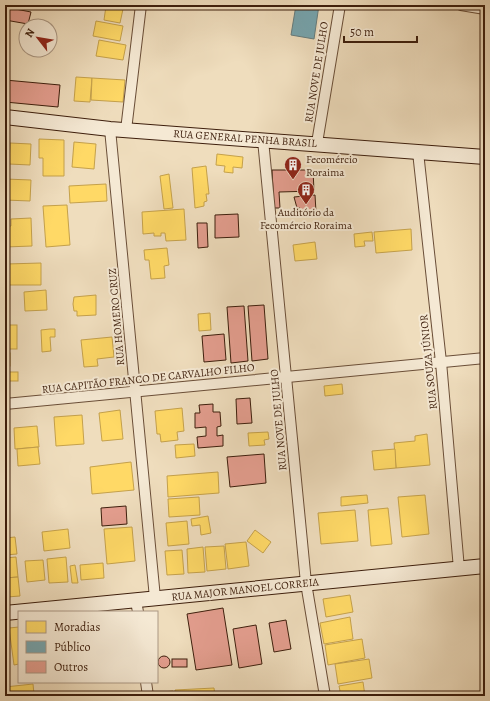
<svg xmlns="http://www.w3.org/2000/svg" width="490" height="701" font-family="Alegreya,serif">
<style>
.homes{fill:#ffd966;stroke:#c5a14b}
.public{fill:#76a5af;stroke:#657c7e}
.building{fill:#e49e8f;stroke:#3d1e0c}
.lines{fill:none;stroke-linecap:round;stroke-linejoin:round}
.street-casing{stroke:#6a4e38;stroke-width:12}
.secondary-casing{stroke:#3d1e0c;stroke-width:16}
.street{stroke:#f5e9d4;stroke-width:10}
.secondary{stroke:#f5e9d4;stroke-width:14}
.labels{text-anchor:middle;stroke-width:4;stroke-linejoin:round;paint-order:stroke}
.street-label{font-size:11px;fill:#3d1e0c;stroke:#f5e9d4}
.poi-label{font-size:11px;fill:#3d1e0c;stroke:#f5e9d4;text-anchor:start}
</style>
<rect width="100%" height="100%" fill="#efddbd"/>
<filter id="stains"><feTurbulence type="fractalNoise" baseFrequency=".005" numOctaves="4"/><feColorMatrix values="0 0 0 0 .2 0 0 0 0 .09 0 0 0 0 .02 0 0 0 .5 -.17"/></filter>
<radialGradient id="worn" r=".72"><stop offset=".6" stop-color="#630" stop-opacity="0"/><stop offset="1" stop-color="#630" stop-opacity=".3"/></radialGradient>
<g class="homes">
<polygon points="106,6 123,9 120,23 104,20"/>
<polygon points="96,21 123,26 120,41 93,36"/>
<polygon points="99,40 126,45 123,60 96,56"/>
<polygon points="76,77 92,78 90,102 74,101"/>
<polygon points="92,78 125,80 123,102 91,100"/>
<polygon points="39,139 64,140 64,176 43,176 43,158 39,158"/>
<polygon points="74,142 96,144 94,169 72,167"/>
<polygon points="10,143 31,144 30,165 9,164"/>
<polygon points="217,154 243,157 242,168 233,167 233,173 224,172 225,166 216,165"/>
<polygon points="206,166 209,194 206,194 207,201 204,202 204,206 195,208 192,168"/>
<polygon points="169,174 173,208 164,209 160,176"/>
<polygon points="5,179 31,180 30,201 5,200"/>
<polygon points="106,184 107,201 70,203 69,186"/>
<polygon points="67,205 70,245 46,247 43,206"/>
<polygon points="184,209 186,240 166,241 165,233 161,233 161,236 154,236 154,233 143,234 142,212"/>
<polygon points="31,218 32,246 5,247 5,226 11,226 11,219"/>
<polygon points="411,229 412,250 376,253 374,232"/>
<polygon points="372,232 373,241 364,241 365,246 355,247 354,234"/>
<polygon points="315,242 317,259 295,261 293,245"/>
<polygon points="167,248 169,265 164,266 165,278 151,279 149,260 145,260 144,250"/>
<polygon points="41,263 41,285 6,285 6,264"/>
<polygon points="46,290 47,310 25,311 24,292"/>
<polygon points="96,295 96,315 77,316 77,311 74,311 73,304 74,297"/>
<polygon points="210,313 211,330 199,331 198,314"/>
<rect x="5" y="325" width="12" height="24"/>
<polygon points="50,329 55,329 55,337 50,337 51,351 42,352 41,330"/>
<polygon points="112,337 114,357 97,359 98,366 84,367 81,340"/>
<rect x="5" y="353" width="5" height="13"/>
<rect x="5" y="372" width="13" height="9"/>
<polygon points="342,384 343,394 325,396 324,386"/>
<polygon points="182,408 184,431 177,432 178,440 161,442 160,434 157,434 155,411"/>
<polygon points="120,410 123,439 102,441 99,413"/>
<polygon points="82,415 84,444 56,446 54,417"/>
<polygon points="37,426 39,447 15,449 14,428"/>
<polygon points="268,432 269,439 264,440 265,445 249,446 248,433"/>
<polygon points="427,434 430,465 396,468 394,443 415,441 415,436"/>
<polygon points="194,444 195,456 176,458 175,445"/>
<polygon points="38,447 40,464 18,466 17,449"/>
<polygon points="395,449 396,468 374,470 372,451"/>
<polygon points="131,462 134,490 92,494 90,467"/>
<polygon points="218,472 219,493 168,497 167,476"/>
<polygon points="367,495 368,503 341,506 341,497"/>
<polygon points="425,495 429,534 402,537 398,497"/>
<polygon points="199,497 200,515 169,517 168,499"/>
<polygon points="388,508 392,544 371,546 368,510"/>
<polygon points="355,510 358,541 321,544 318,513"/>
<polygon points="208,516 211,533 201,535 200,525 192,526 191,519"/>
<polygon points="187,521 189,544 168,546 166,523"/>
<polygon points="132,527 135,561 107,564 104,529"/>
<polygon points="68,529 70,548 44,551 42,532"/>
<polygon points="255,530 271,542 263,553 247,541"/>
<polygon points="15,537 17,554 5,555 5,538"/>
<polygon points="246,542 249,566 228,569 225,544"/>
<polygon points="224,546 226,569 207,571 205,547"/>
<polygon points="203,547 205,572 188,573 187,549"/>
<polygon points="182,550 184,574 167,575 165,551"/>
<polygon points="16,557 18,577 5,578 5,558"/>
<polygon points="66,557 68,582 49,583 47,559"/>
<polygon points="43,560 45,580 27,582 25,561"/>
<polygon points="103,563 104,578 81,580 80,565"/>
<polygon points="75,565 78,583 72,583 70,566"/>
<polygon points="18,577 20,596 7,597 5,578"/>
<polygon points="350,595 353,612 326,617 323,599"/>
<polygon points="350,617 353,639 324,644 320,623"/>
<polygon points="19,627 19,664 14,665 9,628"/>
<polygon points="362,639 365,658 328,665 325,645"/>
<polygon points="369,659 372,678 338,684 335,664"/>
<polygon points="5,664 7,664 9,687 5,687"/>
<polygon points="363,682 365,696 341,696 339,686"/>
<polygon points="33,684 34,694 5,696 5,687"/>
<polygon points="214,688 215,696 176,696 175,690"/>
<polygon points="173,691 173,696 163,696 163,692"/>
</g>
<polygon class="public" points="296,5 319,5 314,39 291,35"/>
<g class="building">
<polygon points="5,7 31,12 28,24 5,20"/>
<polygon points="5,80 60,85 58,107 5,102"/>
<polygon points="272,170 313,170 314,191 279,192 280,208 274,208"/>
<polygon points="315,195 316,212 300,213 300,208 297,208 294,197"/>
<polygon points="238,214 239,237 215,238 215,215"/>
<polygon points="197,223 207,223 208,247 198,248"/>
<polygon points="264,305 268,359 252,361 248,306"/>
<polygon points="244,306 248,361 231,363 227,307"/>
<polygon points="224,334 226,360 204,362 202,336"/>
<polygon points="250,398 252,423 237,424 236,399"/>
<polygon points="213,404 213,412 220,412 221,426 217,427 217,436 223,435 223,446 198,448 197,437 206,436 206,427 195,428 195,413 200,413 199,405"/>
<polygon points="264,454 266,483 230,487 227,457"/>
<polygon points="126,506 127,524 102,526 101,508"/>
<polygon points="223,608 232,665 196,670 187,614"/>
<polygon points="286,620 291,649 274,652 269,623"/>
<polygon points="256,625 262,664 239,668 233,629"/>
<circle cx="164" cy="662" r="6"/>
<rect x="172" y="659" width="15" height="8"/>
</g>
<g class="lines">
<defs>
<g id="street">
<polyline points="461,5 485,9"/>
<polyline points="110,129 155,598"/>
<polyline points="126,130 141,5"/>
<polyline points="263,140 306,583 325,696"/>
<polyline points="317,143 340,5"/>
<polyline points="418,152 441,362 459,569"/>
<polyline points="5,404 485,358"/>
<polyline points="136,601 138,612"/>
<polyline points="146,682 148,696"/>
</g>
<g id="secondary">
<polyline points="5,117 110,129 485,157"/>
<polyline points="5,613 485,566"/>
</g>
</defs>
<use href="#street" class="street-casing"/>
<use href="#secondary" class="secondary-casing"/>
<use href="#street" class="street"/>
<use href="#secondary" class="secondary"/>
</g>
<defs>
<symbol id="building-pin" viewBox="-11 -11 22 30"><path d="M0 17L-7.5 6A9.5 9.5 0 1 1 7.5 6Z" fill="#8f2418" stroke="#f5e9d4"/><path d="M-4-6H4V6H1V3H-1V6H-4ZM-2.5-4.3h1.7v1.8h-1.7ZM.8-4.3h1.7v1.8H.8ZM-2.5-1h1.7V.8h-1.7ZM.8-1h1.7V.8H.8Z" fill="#fff"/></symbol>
</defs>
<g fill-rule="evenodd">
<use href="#building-pin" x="283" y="155" width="20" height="27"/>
<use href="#building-pin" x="296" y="180" width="20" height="27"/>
</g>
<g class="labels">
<g class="street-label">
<text transform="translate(316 72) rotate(-81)" y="4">RUA NOVE DE JULHO</text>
<text transform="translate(245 138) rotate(4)" y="4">RUA GENERAL PENHA BRASIL</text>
<text transform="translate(116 317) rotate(-95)" y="4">RUA HOMERO CRUZ</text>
<text transform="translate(428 362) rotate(-96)" y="4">RUA SOUZA JÚNIOR</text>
<text transform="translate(148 378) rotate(-6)" y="4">RUA CAPITÃO FRANCO DE CARVALHO FILHO</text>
<text transform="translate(278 420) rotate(-95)" y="4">RUA NOVE DE JULHO</text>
<text transform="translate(245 589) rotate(-6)" y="4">RUA MAJOR MANOEL CORREIA</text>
</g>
<g class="poi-label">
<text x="306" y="163">Fecomércio<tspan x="306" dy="13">Roraima</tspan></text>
<text x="306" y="216" text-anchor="middle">Auditório da<tspan x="306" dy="13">Fecomércio Roraima</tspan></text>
</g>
</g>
<rect width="490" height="701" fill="none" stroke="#efddbd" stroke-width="20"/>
<rect x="6" y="6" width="478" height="689" fill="none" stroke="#3d1e0c" stroke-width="2"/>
<rect x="10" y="10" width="470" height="681" fill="none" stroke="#3d1e0c"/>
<rect x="18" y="611" width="140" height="72" fill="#f5e9d4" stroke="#ab9884"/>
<rect x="26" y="621" width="20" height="12" fill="#ffd966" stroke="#ab9884"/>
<text x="54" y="631" font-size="12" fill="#3d1e0c">Moradias</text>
<rect x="26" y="641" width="20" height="12" fill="#76a5af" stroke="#ab9884"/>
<text x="54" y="651" font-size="12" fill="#3d1e0c">Público</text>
<rect x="26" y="661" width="20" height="12" fill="#e49e8f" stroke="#ab9884"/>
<text x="54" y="671" font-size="12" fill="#3d1e0c">Outros</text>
<g transform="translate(38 38) rotate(301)"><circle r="19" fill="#f5e9d4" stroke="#ab9884"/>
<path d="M0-3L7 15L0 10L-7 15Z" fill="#8f2418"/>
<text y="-6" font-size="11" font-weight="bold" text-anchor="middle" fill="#3d1e0c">N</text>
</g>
<path d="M344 36v6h73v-6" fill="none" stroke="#3d1e0c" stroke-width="2"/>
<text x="350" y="36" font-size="12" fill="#3d1e0c" stroke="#f5e9d4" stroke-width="3" paint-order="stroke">50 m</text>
<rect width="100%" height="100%" filter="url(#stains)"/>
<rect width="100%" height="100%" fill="url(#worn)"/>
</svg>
